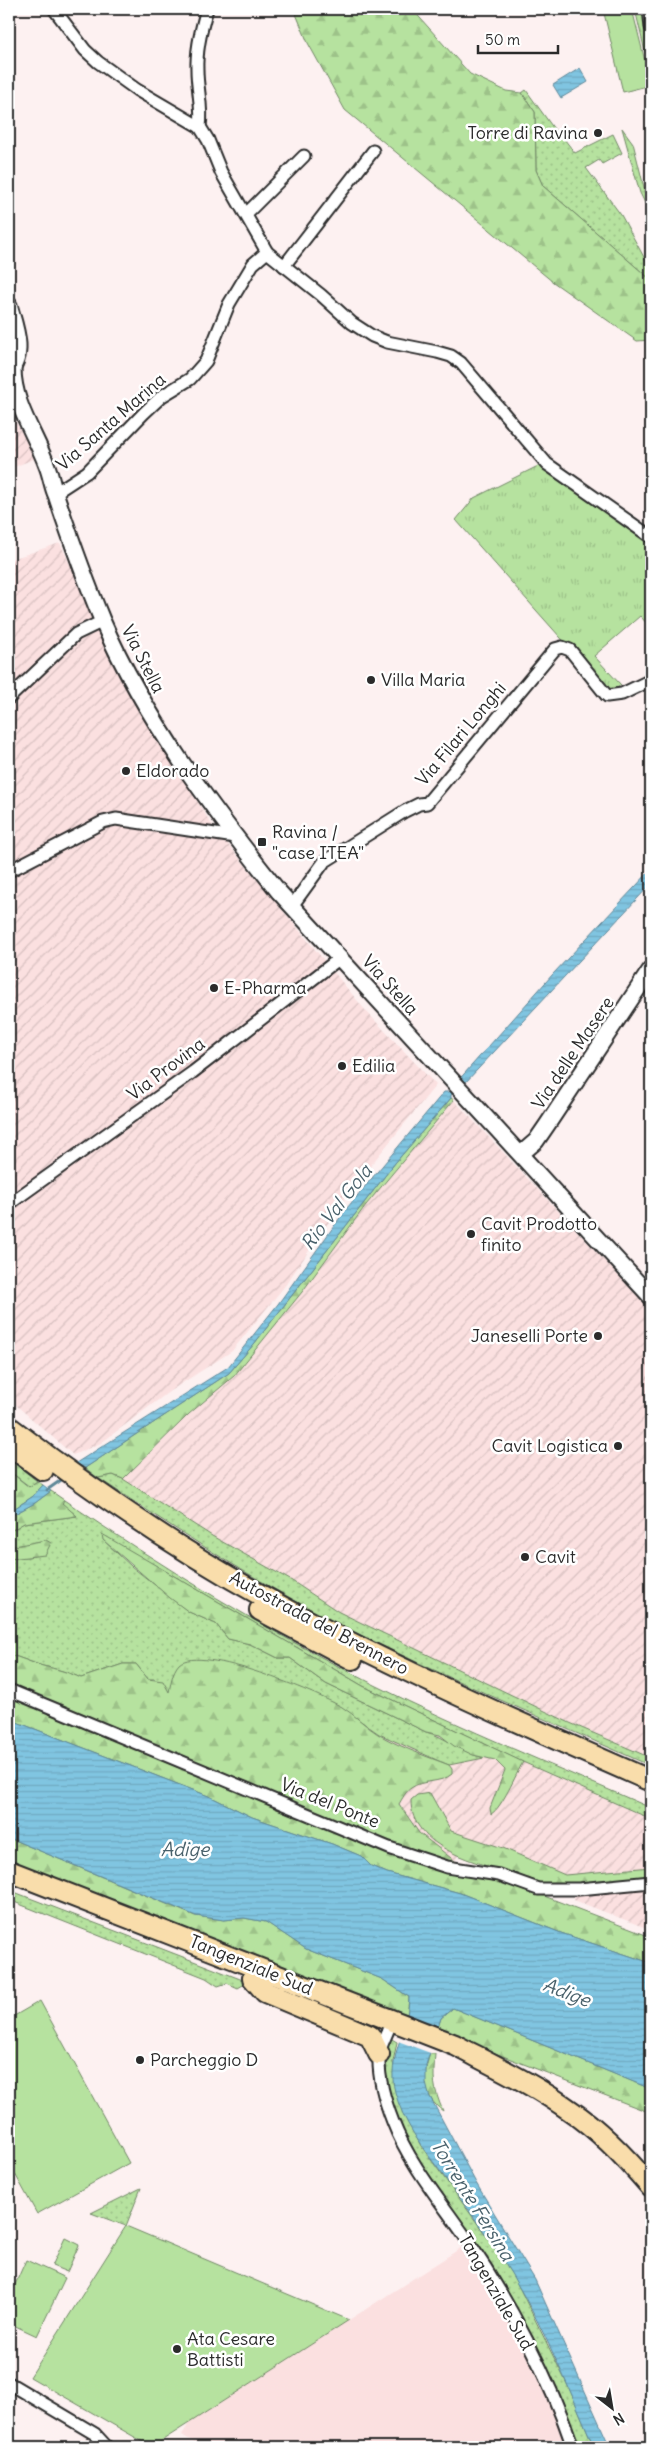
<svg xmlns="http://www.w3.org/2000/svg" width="660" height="2456" font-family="Delius,sans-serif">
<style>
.built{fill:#fbe0e0}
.industrial{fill:url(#industrial-furrows)}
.grass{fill:url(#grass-dots);stroke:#708665}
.forest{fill:url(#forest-firs);stroke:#708665}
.park{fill:url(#park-tufts);stroke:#708665}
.garden{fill:#b6e29f;stroke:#708665}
.water{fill:url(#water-rules);stroke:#5e8798}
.pier{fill:#fdf1f1}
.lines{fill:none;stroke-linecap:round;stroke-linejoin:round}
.stream{stroke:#5e8798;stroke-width:3}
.street-casing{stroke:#2b2b2b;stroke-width:15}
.secondary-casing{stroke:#2b2b2b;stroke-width:19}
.highway-casing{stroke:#2b2b2b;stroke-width:24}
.street{stroke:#fff;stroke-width:11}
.secondary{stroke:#fff;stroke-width:15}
.highway{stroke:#f9ddab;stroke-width:20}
.poi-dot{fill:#2b2b2b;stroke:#fff;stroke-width:2}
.labels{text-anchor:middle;stroke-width:5;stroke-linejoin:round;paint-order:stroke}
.poi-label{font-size:18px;fill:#2b2b2b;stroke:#fff;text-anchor:start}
.street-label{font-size:18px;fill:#2b2b2b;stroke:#fff}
.water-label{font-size:19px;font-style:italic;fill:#49616b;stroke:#fff}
</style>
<defs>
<pattern id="industrial-furrows" width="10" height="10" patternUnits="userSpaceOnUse" patternTransform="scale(1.25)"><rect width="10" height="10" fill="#fbe0e0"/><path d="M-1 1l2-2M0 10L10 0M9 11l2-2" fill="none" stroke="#d7c0c0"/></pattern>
<pattern id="grass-dots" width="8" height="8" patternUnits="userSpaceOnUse" patternTransform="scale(1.25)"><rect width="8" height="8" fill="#b6e29f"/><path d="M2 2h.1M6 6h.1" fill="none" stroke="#9dc289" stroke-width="1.8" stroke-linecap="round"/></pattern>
<pattern id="forest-firs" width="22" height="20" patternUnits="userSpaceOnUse" patternTransform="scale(1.25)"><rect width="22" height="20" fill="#b6e29f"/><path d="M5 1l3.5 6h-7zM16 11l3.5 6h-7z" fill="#9dc289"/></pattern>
<pattern id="park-tufts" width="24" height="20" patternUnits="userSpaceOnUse" patternTransform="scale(1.25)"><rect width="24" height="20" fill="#b6e29f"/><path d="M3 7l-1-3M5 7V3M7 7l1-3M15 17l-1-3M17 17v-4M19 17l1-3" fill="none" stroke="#9dc289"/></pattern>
<pattern id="water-rules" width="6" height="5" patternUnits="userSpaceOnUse" patternTransform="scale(1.25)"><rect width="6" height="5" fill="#80c5e1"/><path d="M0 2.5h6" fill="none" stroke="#6fa9c1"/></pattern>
</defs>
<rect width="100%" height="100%" fill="#fdf1f1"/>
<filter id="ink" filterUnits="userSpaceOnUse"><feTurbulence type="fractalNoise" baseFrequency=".02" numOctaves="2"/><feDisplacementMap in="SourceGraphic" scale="10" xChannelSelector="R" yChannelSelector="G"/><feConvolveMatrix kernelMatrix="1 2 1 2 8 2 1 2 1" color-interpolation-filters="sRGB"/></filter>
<g filter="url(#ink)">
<polygon class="built" points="467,2244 534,2362 564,2433 563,2437 567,2447 202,2447 182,2435 189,2423"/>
<g class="industrial">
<polygon points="9,410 36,458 9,469"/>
<polygon points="60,543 128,689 212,825 366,1011 436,1085 353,1187 284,1287 232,1351 170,1391 101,1443 73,1455 9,1399 9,560"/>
<polygon points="454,1100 651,1310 651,1758 570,1723 339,1612 292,1581 212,1536 123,1479 189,1414 234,1376 302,1292 366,1205"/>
<polygon points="211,1599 363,1686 516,1759 651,1819 651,1880 555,1886 458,1856 451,1867 183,1662"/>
<polygon points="651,1885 651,1930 574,1900 575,1893"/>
</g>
<g class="grass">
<polygon points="526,90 559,136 561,135 575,153 613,134 622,153 602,164 599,160 586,168 621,215 651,270 651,280 543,186 536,170 535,112 522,93"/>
<polygon points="622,128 633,143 651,215 640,193"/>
<polygon points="9,1459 37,1481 30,1487 9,1471"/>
<path d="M 113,1475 L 123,1479 L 212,1536 L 292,1581 L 339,1612 L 570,1723 L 651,1758 L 651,1766 C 544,1718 435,1674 331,1620 C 250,1578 174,1528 98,1478 Z"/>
<path d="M 64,1500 C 164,1568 267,1631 375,1685 C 465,1730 559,1768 651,1808 L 651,1819 L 516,1759 L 363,1686 L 160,1568 L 103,1540 L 131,1566 L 189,1612 L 216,1624 L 228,1639 L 250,1644 L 278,1658 L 290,1658 L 326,1684 L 426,1732 C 447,1737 462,1753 484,1758 L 449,1765 L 439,1761 L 379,1734 L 339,1706 L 299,1688 L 174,1672 L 169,1693 L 155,1679 L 148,1679 L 136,1664 L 123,1664 L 81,1678 C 68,1672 56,1669 43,1666 C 31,1663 21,1657 9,1655 L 9,1559 L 34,1556 L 45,1540 L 9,1548 L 9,1532 L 24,1523 L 77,1516 L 61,1503 Z"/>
<polygon points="9,1890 248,1982 238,1988 227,1983 218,1986 206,1978 9,1900"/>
<path d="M 390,2038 L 397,2042 L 393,2062 L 402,2111 L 421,2146 L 496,2249 L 515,2279 L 570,2390 L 594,2447 L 576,2447 L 544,2371 L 413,2152 C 394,2112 379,2083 390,2038 Z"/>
<polygon points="141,2188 126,2226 91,2213"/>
</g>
<g class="forest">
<polygon points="294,9 412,9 470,74 506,91 522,93 535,112 536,170 543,186 651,280 651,340 637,341 553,282 345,110 308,43"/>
<polygon points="635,9 644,9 651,40 651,62 646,56"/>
<polygon points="451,1098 454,1100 366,1205 302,1292 234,1376 189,1414 123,1479 113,1475 98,1478 85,1468 229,1373 254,1344 395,1163"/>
<polygon points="9,1471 29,1487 37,1481 43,1485 32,1497 9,1512"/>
<polygon points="51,1491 64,1500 62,1503 77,1516 24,1523 9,1532 9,1517 35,1503"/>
<path d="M 102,1534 L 363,1686 L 523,1762 C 516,1774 502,1808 491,1814 L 490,1808 L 505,1770 L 495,1760 L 473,1755 L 454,1746 L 440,1735 L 426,1732 L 326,1684 L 290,1658 L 278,1658 L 250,1644 L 228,1639 L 216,1624 L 189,1612 L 170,1598 L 103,1540 Z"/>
<polygon points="46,1540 51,1543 45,1555 9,1559 9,1547"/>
<path d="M 9,1655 C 21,1657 31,1663 43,1666 C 56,1669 68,1672 81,1678 L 123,1664 L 136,1664 L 148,1679 L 163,1681 L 169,1692 C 171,1683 172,1672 179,1664 C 201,1644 317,1693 342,1707 C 355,1715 365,1726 378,1734 C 399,1747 426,1756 449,1765 L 452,1769 L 452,1774 C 440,1784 423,1779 411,1788 C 406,1791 402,1799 399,1804 L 419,1833 L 460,1865 L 389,1846 L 9,1686 Z"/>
<polygon points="9,1694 155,1758 370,1845 505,1881 651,1937 651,1963 561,1933 460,1893 387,1873 371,1866 361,1856 332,1844 252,1817 211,1797 9,1719"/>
<path d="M 430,1793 L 451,1831 L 503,1848 L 565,1875 L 651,1867 L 651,1880 C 620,1882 587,1887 556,1885 C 543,1885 528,1878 515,1874 C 480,1864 410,1848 411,1800 L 417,1795 Z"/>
<polygon points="9,1838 195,1916 224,1920 244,1918 266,1922 306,1949 382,1979 409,1997 407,2019 9,1863"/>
<polygon points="453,2008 651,2089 651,2113 443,2033 437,2030 441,2018"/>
<path d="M 430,2054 L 435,2054 C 433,2079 433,2088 443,2111 C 423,2097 422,2076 430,2054 Z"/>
</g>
<polygon class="park" points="540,465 651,544 651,628 640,616 594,656 621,685 608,691 456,520 474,498"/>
<g class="garden">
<polygon points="603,9 632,9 651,85 623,92"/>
<polygon points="40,2001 129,2163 37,2214 9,2163 9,2019"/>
<polygon points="126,2226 349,2320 152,2447 30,2377"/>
<polygon points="65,2238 79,2245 67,2272 52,2266"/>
<polygon points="26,2260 65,2278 37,2336 9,2323 9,2298"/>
</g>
<g class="water">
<polygon points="580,68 588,82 561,98 553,85"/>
<polygon points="651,870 651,884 464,1084 451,1095 451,1098 395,1163 254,1344 229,1373 85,1468 76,1463 228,1367 278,1304 347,1208 444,1092 448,1092 553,974"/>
<polygon points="43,1485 51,1491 35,1503 9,1517 9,1512 32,1497"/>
<path d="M 9,1719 L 211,1797 L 252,1817 L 332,1844 L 361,1856 L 371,1866 L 387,1873 L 460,1893 L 561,1933 L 651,1963 L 651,2089 L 453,2008 L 441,2018 L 426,2065 L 426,2083 L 429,2095 L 476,2183 L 535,2280 L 610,2447 L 594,2447 C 566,2380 537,2312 497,2251 C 479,2223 459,2197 440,2171 C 422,2147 403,2122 395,2092 C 386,2058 409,2030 409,1997 L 382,1979 L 306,1949 L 266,1922 L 244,1918 L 224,1920 L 196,1916 L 9,1838 Z"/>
</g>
<polygon class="pier" points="404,2019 439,2032 433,2054 395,2040"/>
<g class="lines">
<polyline class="stream" points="47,1490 64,1478"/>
<defs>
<g id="street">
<polyline points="54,9 85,50 98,62 137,90 200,127 208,140 221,172 267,252 321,295 352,323 372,336 387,342 437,352 451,356 461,363 547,464 651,537"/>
<polyline points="649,9 651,27"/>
<path d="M 200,127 C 203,108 197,89 197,70 C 196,49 201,29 207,9"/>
<polyline points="246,214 304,156"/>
<polyline points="284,266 373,151"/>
<polyline points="55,493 87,472 144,413 162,396 190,379 206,361 229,304 253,264 267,252"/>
<polyline points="9,698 76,634 103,621"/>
<polyline points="9,871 103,822 116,819 235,837"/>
<polyline points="292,906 324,862 405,811 419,804 427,803 555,649 562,647 570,650 607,696 622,694 651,680"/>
<polyline points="9,1204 193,1072 340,958"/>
<polyline points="9,1690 389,1848 447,1867 499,1875 538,1889 579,1889 651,1882"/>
<path d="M 388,2030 C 385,2038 380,2047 379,2055 C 378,2077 385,2102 393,2122 C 409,2164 443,2204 468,2241 C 509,2301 550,2379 573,2447"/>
<polyline points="9,2383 95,2434 107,2447"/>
</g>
<g id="secondary">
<path d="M 9,305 C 15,327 26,353 9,372"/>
<path d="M 13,368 C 13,404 35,433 47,466 C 51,476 52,486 56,495 C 70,537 85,579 102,620 C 146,721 211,807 279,892 L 651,1297"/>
<polyline points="521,1154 536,1141 547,1125 651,969"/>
</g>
<g id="highway">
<path d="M 9,1427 C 96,1494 189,1557 286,1609 C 404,1673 528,1727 651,1781"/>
<polyline points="9,1445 43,1470"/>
<polyline points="260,1610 352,1659"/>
<path d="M 9,1871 L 455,2045 C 495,2066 535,2085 571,2111 C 601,2131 628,2160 651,2187"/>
<polyline points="253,1978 265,1992 370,2036 379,2054"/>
</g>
</defs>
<use href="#street" class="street-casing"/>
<use href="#secondary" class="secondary-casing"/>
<use href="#highway" class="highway-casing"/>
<use href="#street" class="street"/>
<use href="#secondary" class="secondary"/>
<use href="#highway" class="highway"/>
</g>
</g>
<g class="poi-dot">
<circle cx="598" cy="133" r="5"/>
<circle cx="371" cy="680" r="5"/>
<circle cx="126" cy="771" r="5"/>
<rect x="257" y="837" width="10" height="10" rx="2.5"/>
<circle cx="214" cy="988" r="5"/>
<circle cx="342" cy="1066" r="5"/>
<circle cx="471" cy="1234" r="5"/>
<circle cx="598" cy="1336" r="5"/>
<circle cx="618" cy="1446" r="5"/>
<circle cx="525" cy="1557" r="5"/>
<circle cx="140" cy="2060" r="5"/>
<circle cx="177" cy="2349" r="5"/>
</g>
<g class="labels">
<g class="poi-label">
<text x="588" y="139" text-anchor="end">Torre di Ravina</text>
<text x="381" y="686">Villa Maria</text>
<text x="136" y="777">Eldorado</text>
<text x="272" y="838">Ravina /<tspan x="272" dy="21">"case ITEA"</tspan></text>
<text x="224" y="994">E-Pharma</text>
<text x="352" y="1072">Edilia</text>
<text x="481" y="1230">Cavit Prodotto<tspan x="481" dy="21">finito</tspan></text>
<text x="588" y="1342" text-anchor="end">Janeselli Porte</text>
<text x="608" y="1452" text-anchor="end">Cavit Logistica</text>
<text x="535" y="1563">Cavit</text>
<text x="150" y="2066">Parcheggio D</text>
<text x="187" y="2345">Ata Cesare<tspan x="187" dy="21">Battisti</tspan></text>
</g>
<g class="street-label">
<text transform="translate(111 422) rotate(-41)" y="6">Via Santa Marina</text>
<text transform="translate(143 659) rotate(63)" y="6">Via Stella</text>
<text transform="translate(461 734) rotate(-50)" y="6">Via Filari Longhi</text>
<text transform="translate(390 985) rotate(48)" y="6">Via Stella</text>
<text transform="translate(573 1053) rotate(-56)" y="6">Via delle Masere</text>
<text transform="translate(166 1069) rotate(-37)" y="6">Via Provina</text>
<text transform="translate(319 1623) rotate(28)" y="6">Autostrada del Brennero</text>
<text transform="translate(330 1803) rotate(22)" y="6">Via del Ponte</text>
<text transform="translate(251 1965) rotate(22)" y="6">Tangenziale Sud</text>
<text transform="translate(496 2292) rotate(60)" y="6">Tangenziale Sud</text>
</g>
<g class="water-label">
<text transform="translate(336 1207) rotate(-52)" y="7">Rio Val Gola</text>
<text x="185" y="1856">Adige</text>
<text transform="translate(567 1992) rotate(21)" y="7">Adige</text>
<text transform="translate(473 2200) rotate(58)" y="7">Torrente Fersina</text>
</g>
</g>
<rect width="660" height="2456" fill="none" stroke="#fff" stroke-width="30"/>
<rect x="15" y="15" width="630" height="2426" fill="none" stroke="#2b2b2b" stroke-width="2" filter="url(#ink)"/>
<g transform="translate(612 2408) rotate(149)" stroke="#ffffff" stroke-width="4" paint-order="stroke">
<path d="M0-4L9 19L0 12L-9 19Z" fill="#2b2b2b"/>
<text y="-8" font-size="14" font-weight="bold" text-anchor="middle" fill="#2b2b2b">N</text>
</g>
<path d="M478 45v8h80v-8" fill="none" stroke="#2b2b2b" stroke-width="2.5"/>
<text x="485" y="45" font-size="15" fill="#2b2b2b" stroke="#ffffff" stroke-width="4" paint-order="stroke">50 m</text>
</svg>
